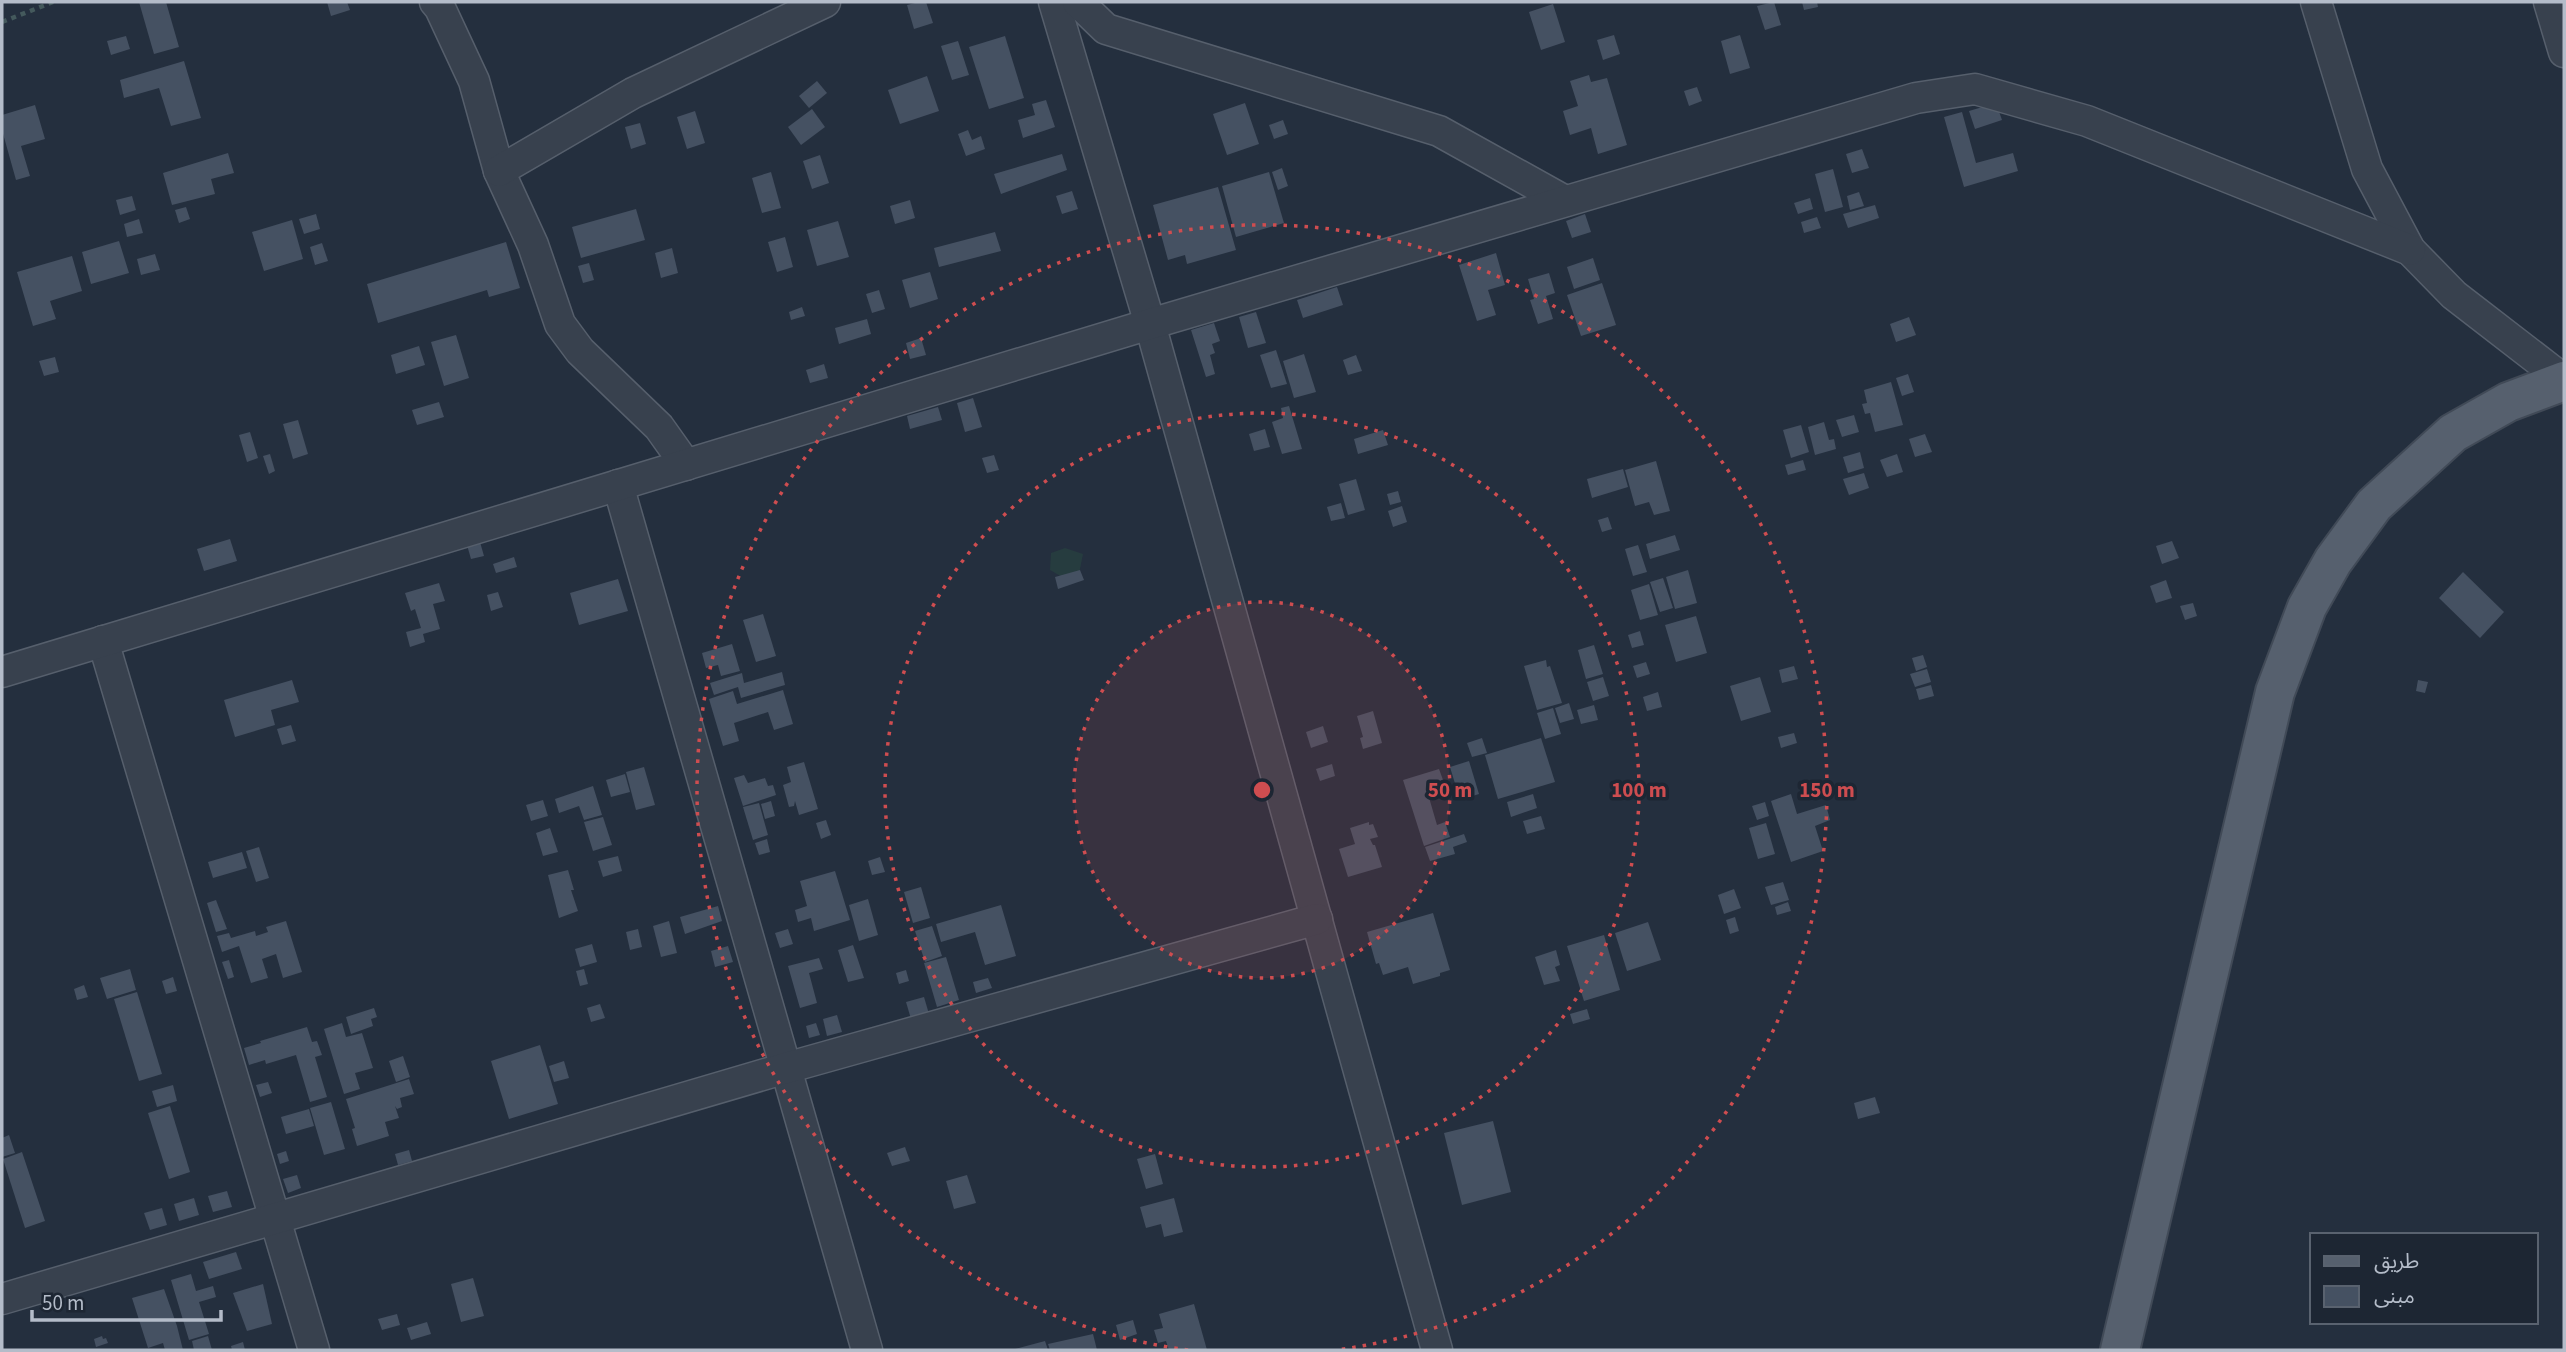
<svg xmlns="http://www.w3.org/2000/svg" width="2566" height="1352" font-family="'Source Sans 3','Noto Sans Arabic',sans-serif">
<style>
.green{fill:#263c3f}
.building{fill:#455162}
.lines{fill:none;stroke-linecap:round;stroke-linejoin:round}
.street-casing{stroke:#565f6c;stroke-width:33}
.primary-casing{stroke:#414a57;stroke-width:42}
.path{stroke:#44595c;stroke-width:4.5;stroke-dasharray:5 5;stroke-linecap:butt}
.street{stroke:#38414e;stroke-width:30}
.primary{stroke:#56606e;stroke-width:38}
.ring{fill:none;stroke:#ce4d50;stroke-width:3.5;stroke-dasharray:3.5 7}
.centre{fill:#ce4d50;stroke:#1d2633;stroke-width:3.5}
.ring-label{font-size:21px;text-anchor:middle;font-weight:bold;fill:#ce4d50;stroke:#1d2633;stroke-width:7;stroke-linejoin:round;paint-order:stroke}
</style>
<rect width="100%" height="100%" fill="#242f3e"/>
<polygon class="green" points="1065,548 1083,554 1079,574 1064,578 1050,570 1051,553"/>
<g class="building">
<polygon points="139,2 166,2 179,47 154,54"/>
<polygon points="327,2 347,2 350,10 331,16"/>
<polygon points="919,2 926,2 933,23 914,29 907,5"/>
<polygon points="1774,2 1781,25 1765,30 1757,6"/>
<polygon points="1802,2 1817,2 1818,7 1804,10"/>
<polygon points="1553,4 1565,42 1541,50 1529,12"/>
<polygon points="1614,35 1620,54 1603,60 1597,40"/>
<polygon points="1740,35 1750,68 1730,74 1721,41"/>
<polygon points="126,36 130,49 111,55 107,41"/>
<polygon points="1005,36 1024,98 989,109 969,47"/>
<polygon points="958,41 969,75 952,80 941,46"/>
<polygon points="184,61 201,118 171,126 159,88 124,98 120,80"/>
<polygon points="1589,75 1591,82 1607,78 1627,145 1598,154 1591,128 1570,135 1563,111 1578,106 1570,81"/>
<polygon points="927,76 939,111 900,124 888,90"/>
<polygon points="817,81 827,93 809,108 799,96"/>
<polygon points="1697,87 1702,101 1689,106 1684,91"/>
<polygon points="1046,100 1055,127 1023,138 1018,120 1035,115 1032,104"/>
<polygon points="1245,103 1259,144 1227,155 1213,114"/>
<polygon points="1996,103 2002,120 1975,129 1969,111"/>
<polygon points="35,105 45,139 21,146 30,176 16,180 2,130 2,115"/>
<polygon points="812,109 825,127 801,145 788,127"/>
<polygon points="695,111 705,143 687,149 677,117"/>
<polygon points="1962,112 1976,163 2013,153 2018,171 1964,187 1944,117"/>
<polygon points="1283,120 1288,134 1274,139 1269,125"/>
<polygon points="640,123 646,144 631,149 625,127"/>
<polygon points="968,130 972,140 981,136 985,149 966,156 958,134"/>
<polygon points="1862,149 1869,168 1852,173 1846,154"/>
<polygon points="228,153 234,173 211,179 215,194 172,205 163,173"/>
<polygon points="1062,154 1067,170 1001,194 994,174"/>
<polygon points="820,155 829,183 812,189 803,161"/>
<polygon points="1282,168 1288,186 1278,190 1272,172"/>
<polygon points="1833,169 1843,207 1825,212 1815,174"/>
<polygon points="771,172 781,208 762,213 752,178"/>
<polygon points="1269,172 1284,223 1236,237 1222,186"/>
<polygon points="1218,187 1236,250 1187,264 1185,255 1168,260 1153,205"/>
<polygon points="1072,191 1078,209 1062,214 1056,196"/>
<polygon points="1859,192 1864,206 1850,210 1847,196"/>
<polygon points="132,196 136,210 120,215 116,200"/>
<polygon points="1810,198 1813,209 1798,214 1794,203"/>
<polygon points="910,200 915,218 895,224 890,206"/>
<polygon points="1875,205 1879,218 1848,228 1843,214"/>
<polygon points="186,207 190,219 179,223 175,210"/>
<polygon points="636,209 645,240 581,258 572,227"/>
<polygon points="316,214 320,229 304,234 299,219"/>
<polygon points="1585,214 1591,232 1572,238 1566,221"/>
<polygon points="1817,217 1821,228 1804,233 1801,222"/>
<polygon points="139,219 143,233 127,237 124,224"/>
<polygon points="292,220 303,259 264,271 252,232"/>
<polygon points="838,221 849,257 817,266 807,230"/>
<polygon points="995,232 1001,251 939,267 934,248"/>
<polygon points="785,237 793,267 777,272 768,242"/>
<polygon points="119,241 129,273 91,284 82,252"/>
<polygon points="506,242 520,288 489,297 487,290 378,323 367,284"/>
<polygon points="322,243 328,261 315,265 310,247"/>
<polygon points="672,248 678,273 661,278 655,253"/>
<polygon points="1496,253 1505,285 1488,290 1496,315 1477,321 1459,265"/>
<polygon points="155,254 160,270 141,275 137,259"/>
<polygon points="72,256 82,291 50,301 56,319 33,326 17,272"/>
<polygon points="1593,258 1600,280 1574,289 1567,267"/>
<polygon points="589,263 594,280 583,283 578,266"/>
<polygon points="930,272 938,299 910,308 902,280"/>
<polygon points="1549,273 1555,293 1546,296 1553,319 1538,324 1530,300 1534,299 1528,279"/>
<polygon points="1602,283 1616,325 1581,336 1567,295"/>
<polygon points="1337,287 1343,305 1303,318 1297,300"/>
<polygon points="879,290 885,309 872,313 866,294"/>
<polygon points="802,307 805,316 791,320 789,312"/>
<polygon points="1256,312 1266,343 1248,348 1239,317"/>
<polygon points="1909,317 1916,335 1896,342 1890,324"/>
<polygon points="867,319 871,334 839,344 835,328"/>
<polygon points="1214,323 1220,341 1212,344 1215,353 1210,355 1215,374 1206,377 1191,330"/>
<polygon points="456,335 469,378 444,386 431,342"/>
<polygon points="921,338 926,355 910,359 906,343"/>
<polygon points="419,346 425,365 396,374 391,355"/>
<polygon points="1276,350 1287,384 1271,388 1260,355"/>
<polygon points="1304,354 1316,392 1294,398 1283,361"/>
<polygon points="1356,355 1362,371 1348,375 1343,360"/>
<polygon points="55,357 59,372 44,376 39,361"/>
<polygon points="824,364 828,378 810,383 806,370"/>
<polygon points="1908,374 1914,392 1902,396 1896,378"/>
<polygon points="1891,382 1903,425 1875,432 1870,413 1865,414 1862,404 1867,403 1864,390"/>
<polygon points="973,398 982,427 965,432 957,403"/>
<polygon points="439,402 444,417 417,425 412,410"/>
<polygon points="1289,406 1302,449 1282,454 1272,422 1283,418 1281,408"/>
<polygon points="938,407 942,420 910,429 907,416"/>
<polygon points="1854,415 1859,432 1842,437 1836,420"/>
<polygon points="298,420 308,454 293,459 283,424"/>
<polygon points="1824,422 1829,440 1834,439 1836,449 1815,455 1808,427"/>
<polygon points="1801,425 1809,452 1791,458 1783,430"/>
<polygon points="1265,429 1270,447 1254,451 1249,434"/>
<polygon points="1383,430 1388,445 1358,454 1354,439"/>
<polygon points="250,432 258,458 247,462 239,435"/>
<polygon points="1925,434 1932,452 1915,457 1909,439"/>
<polygon points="1860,452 1864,468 1848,473 1843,457"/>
<polygon points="270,454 275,471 269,474 263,456"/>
<polygon points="1897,454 1903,472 1887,477 1880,460"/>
<polygon points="994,455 999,470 987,473 982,458"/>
<polygon points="1803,460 1806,470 1788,475 1785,465"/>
<polygon points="1656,461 1670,511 1654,515 1649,502 1635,506 1625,470"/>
<polygon points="1623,469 1628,487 1592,498 1587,479"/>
<polygon points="1864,473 1869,488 1849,495 1843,479"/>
<polygon points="1356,479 1365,510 1348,515 1339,484"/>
<polygon points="1398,491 1401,502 1390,505 1387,494"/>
<polygon points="1341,503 1345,518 1331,521 1327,507"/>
<polygon points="1402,506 1407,522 1393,527 1388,511"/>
<polygon points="1608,517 1612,529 1602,532 1598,520"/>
<polygon points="1675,535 1680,550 1650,559 1646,544"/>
<polygon points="230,539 237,561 204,571 197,549"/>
<polygon points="2172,541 2179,558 2162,564 2156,546"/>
<polygon points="480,542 484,556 471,559 467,545"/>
<polygon points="1638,545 1647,572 1633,576 1625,549"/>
<polygon points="514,557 517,567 496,573 493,564"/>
<polygon points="1080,570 1084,580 1058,589 1055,577"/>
<polygon points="1688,570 1697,603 1675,609 1666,577"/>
<polygon points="2463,572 2504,612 2480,638 2439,598"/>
<polygon points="1663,578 1673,608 1660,612 1650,582"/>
<polygon points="618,579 628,611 579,625 570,593"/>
<polygon points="2166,580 2172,598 2156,603 2150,586"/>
<polygon points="439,583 445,601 433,604 440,629 423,634 425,642 410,647 406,632 421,628 415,609 411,611 405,593"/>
<polygon points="1649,584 1658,615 1640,620 1631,590"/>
<polygon points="498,592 503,607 491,611 487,595"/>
<polygon points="2193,603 2197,616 2185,620 2180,606"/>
<polygon points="763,614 776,656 756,662 743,620"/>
<polygon points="1696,616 1707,653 1676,662 1665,625"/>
<polygon points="1640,631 1644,645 1632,648 1628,635"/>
<polygon points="732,644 740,671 721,676 718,665 706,668 702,653"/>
<polygon points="1594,645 1603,674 1586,679 1578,650"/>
<polygon points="1923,655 1927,667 1916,671 1912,658"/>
<polygon points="1546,660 1547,667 1550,666 1562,703 1537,710 1524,666"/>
<polygon points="1646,662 1650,674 1637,678 1633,666"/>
<polygon points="1794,666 1798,679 1782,683 1779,670"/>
<polygon points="1927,669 1931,682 1915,687 1910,674"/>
<polygon points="782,672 785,685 741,698 738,687 714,695 710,683 742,673 744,683"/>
<polygon points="1603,677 1609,696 1593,701 1587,682"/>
<polygon points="1760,677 1771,712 1741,721 1730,686"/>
<polygon points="292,680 299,702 271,710 275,725 235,737 224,700"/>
<polygon points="2418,680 2428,682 2425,693 2416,691"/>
<polygon points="1931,685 1934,696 1919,700 1916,689"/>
<polygon points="783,690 793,724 774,730 768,712 734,723 739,741 723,746 709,699 733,691 737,704"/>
<polygon points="1658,692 1662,707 1647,711 1643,697"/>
<polygon points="1569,703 1574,719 1560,723 1555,708"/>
<polygon points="1594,705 1598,720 1581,724 1577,710"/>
<polygon points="1553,708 1561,734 1545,739 1537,713"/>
<polygon points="1373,711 1382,743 1363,749 1360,738 1363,737 1357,716"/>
<polygon points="291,725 296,741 282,745 277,729"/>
<polygon points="1323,726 1328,742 1311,748 1306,732"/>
<polygon points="1794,733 1797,743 1781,748 1778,737"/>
<polygon points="1482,738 1487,753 1472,757 1467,743"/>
<polygon points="1541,738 1555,782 1498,799 1485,755"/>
<polygon points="1469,761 1479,794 1460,800 1450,767"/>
<polygon points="804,762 818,809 799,815 795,801 794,806 789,807 783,785 791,782 787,767"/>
<polygon points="1332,764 1335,776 1320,781 1316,769"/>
<polygon points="644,767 655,805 636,810 626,772"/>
<polygon points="1439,769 1446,788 1428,794 1437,825 1445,822 1450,837 1424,846 1403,780"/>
<polygon points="625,774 630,792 611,797 606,780"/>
<polygon points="744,775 748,783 765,778 768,786 773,785 776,795 743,806 734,778"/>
<polygon points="593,786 602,815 584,820 579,806 559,813 555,799"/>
<polygon points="1533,794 1537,808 1511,817 1507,802"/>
<polygon points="1791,794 1797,814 1826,805 1830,820 1815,826 1823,851 1791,862 1771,801"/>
<polygon points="543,800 548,816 531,821 526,805"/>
<polygon points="771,801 775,816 765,819 761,804"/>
<polygon points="1765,802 1769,816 1757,820 1752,806"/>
<polygon points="759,803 768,835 753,840 743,807"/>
<polygon points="1541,816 1545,829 1527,834 1523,821"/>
<polygon points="603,817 612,845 593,851 584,822"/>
<polygon points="826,820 831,835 821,839 816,823"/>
<polygon points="1369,822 1369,825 1373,824 1378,837 1370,839 1373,845 1375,845 1382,867 1348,877 1339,849 1355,844 1350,828"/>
<polygon points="1766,823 1775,854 1758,859 1749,828"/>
<polygon points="550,828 558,852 543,856 536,833"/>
<polygon points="1464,834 1467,842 1453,847 1455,854 1430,861 1425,847"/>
<polygon points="767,839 770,852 759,855 755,843"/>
<polygon points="259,847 269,878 256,882 246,851"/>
<polygon points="242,852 247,868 213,878 208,862"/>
<polygon points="618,856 622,871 603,877 598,861"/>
<polygon points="880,857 885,872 872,875 868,861"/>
<polygon points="568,870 574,890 571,890 578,911 559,918 548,875"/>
<polygon points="835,871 850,920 814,931 811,918 798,922 795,910 807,906 800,881"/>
<polygon points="1783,882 1789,900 1771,905 1765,887"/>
<polygon points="921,887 930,918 913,923 904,892"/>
<polygon points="1734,889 1741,908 1724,914 1718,895"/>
<polygon points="868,899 878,935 859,941 849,905"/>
<polygon points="216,900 227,929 216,932 207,903"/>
<polygon points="1788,902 1791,911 1777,915 1775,907"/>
<polygon points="1001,905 1016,956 985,965 975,932 941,942 936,924"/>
<polygon points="718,906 722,921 685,934 680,917"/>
<polygon points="1433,913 1450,970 1440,973 1440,976 1413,984 1408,967 1383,975 1379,963 1376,964 1367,932"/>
<polygon points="1735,917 1739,931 1730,934 1726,920"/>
<polygon points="286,921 302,972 283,978 276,954 262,959 268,978 251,983 239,946 222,952 217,936 229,933 231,938 255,931 256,936 268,932 266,927"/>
<polygon points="669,921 677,953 661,957 653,926"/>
<polygon points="1648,922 1661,960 1627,971 1615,933"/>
<polygon points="932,926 942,956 925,962 915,931"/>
<polygon points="638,929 642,947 630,950 626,932"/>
<polygon points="788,929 793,944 780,948 775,933"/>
<polygon points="1604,935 1620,990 1584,1001 1567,946"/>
<polygon points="592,944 597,962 580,967 575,949"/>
<polygon points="853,945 864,978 848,982 838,950"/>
<polygon points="728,946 733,962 715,967 711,951"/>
<polygon points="1556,950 1560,965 1555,967 1560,981 1544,985 1535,957"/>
<polygon points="946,957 959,1000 937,1007 924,963"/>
<polygon points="819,958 823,969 809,973 817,1003 800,1008 788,966"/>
<polygon points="229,960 234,977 228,979 222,962"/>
<polygon points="130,969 136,990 107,999 100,978"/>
<polygon points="584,969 588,984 580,986 576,971"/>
<polygon points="906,970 909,981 899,984 896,973"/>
<polygon points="173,977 177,991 166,994 162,981"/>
<polygon points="988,978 992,988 976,993 973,982"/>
<polygon points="84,985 88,997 77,1000 74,989"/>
<polygon points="137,992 162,1074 139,1081 114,999"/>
<polygon points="924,997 929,1014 911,1019 906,1002"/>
<polygon points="600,1004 605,1018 591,1022 587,1008"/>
<polygon points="374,1008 377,1017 371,1019 373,1026 351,1034 346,1017"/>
<polygon points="1587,1009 1590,1019 1573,1024 1570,1014"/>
<polygon points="837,1015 842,1032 827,1036 823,1019"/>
<polygon points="342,1023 346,1037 362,1033 373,1068 355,1073 360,1089 344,1094 324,1029"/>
<polygon points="816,1023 820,1035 809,1038 806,1026"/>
<polygon points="307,1027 312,1042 317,1041 322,1055 315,1057 327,1097 310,1102 296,1055 266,1064 265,1060 249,1065 244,1048 261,1043 260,1041"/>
<polygon points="540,1045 558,1104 509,1119 491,1061"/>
<polygon points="403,1056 410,1077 396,1082 389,1061"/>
<polygon points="564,1061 569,1078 554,1082 549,1066"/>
<polygon points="409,1079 414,1094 400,1098 402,1107 397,1109 395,1106 399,1118 385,1122 389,1136 357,1146 352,1129 355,1128 346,1099"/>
<polygon points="268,1082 272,1093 260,1097 256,1085"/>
<polygon points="173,1085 177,1101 157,1107 152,1091"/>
<polygon points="1875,1097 1880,1113 1858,1119 1854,1103"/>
<polygon points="331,1102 345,1149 324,1155 310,1108"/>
<polygon points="170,1106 190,1172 169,1179 148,1113"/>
<polygon points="309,1109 314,1126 286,1134 281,1117"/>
<polygon points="1493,1121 1511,1192 1462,1205 1444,1133"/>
<polygon points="9,1135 15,1153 2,1157 2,1138"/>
<polygon points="905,1147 910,1161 892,1166 887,1153"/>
<polygon points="409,1150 412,1161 398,1165 395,1154"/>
<polygon points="286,1151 289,1161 280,1164 277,1154"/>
<polygon points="22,1152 45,1221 25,1228 3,1159"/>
<polygon points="1155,1154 1163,1184 1146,1189 1137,1159"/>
<polygon points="297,1175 301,1188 288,1193 283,1179"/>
<polygon points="967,1175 976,1203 954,1209 946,1181"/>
<polygon points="227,1191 232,1207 213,1212 208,1196"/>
<polygon points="194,1198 199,1215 179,1221 174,1204"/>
<polygon points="1174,1198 1183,1232 1164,1237 1161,1224 1146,1228 1140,1207"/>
<polygon points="162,1208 167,1225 150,1230 144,1213"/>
<polygon points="236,1252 242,1269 209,1279 203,1262"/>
<polygon points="191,1274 196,1291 213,1286 216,1297 199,1302 209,1334 189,1340 171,1280"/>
<polygon points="473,1278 484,1316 461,1322 451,1284"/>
<polygon points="263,1284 272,1324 247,1331 233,1293"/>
<polygon points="164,1289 177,1326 183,1350 165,1350 163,1343 148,1348 132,1298"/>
<polygon points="1194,1304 1207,1350 1169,1350 1166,1341 1158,1343 1154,1330 1163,1328 1159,1314"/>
<polygon points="397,1314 400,1325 382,1330 378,1319"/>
<polygon points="1133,1320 1137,1334 1120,1340 1116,1325"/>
<polygon points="427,1322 431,1334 411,1340 407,1328"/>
<polygon points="1093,1334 1097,1350 1050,1350 1048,1344"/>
<polygon points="102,1336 103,1339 106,1338 108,1343 96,1347 94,1339"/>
<polygon points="208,1336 212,1350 194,1350 192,1341"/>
<polygon points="1045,1341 1048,1350 1015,1350 1015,1349"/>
<polygon points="243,1342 245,1350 232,1350 231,1346"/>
</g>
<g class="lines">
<defs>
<g id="street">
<polyline points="435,2 440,8 474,81 499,171 533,245 560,324 580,351 659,427 686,465"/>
<polyline points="1054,2 1150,324 1437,1350"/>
<polyline points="1078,2 1106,29 1439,131 1565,201"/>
<polyline points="2316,2 2367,169 2410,250 2454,295 2564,380"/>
<polyline points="2549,2 2564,52"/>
<polyline points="499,171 633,93 825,2"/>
<polyline points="618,485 867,1350"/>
<polyline points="103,641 314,1350"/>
<polyline points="2,672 1150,324 1916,98 1975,89 2087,121 2410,250"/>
<polyline points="2,1299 786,1068 1317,919"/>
</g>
<polyline id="primary" points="2120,1350 2275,692 2307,607 2333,561 2374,505 2453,433 2508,402 2564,381"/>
</defs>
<use href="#street" class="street-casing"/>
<use href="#primary" class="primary-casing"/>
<polyline class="path" points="2,22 53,2"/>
<use href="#street" class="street"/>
<use href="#primary" class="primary"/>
</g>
<circle cx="1262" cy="790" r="188" fill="#ce4d50" fill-opacity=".12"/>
<g class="ring">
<circle cx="1262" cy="790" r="188"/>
<circle cx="1262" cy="790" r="377"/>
<path d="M1188 1350A565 565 0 1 1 1336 1350"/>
</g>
<circle cx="1262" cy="790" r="10" class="centre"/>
<g class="ring-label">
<text x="1450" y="797">50 m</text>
<text x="1639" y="797">100 m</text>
<text x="1827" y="797">150 m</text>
</g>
<rect width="2566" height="1352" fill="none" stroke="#b4bcc9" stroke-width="7"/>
<rect x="2310" y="1233" width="228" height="91" fill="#1d2633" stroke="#59626f" stroke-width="2"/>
<rect x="2324" y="1256" width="35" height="10" fill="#56606e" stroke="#59626f" stroke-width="2"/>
<text x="2374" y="1268" font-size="21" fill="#b4bcc9">طريق</text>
<rect x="2324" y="1286" width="35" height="21" fill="#455162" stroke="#59626f" stroke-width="2"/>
<text x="2374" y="1303" font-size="21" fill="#b4bcc9">مبنى</text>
<path d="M32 1310v10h189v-10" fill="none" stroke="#b4bcc9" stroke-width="3.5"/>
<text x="42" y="1310" font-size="21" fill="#b4bcc9" stroke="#1d2633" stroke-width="5" paint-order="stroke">50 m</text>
</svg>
